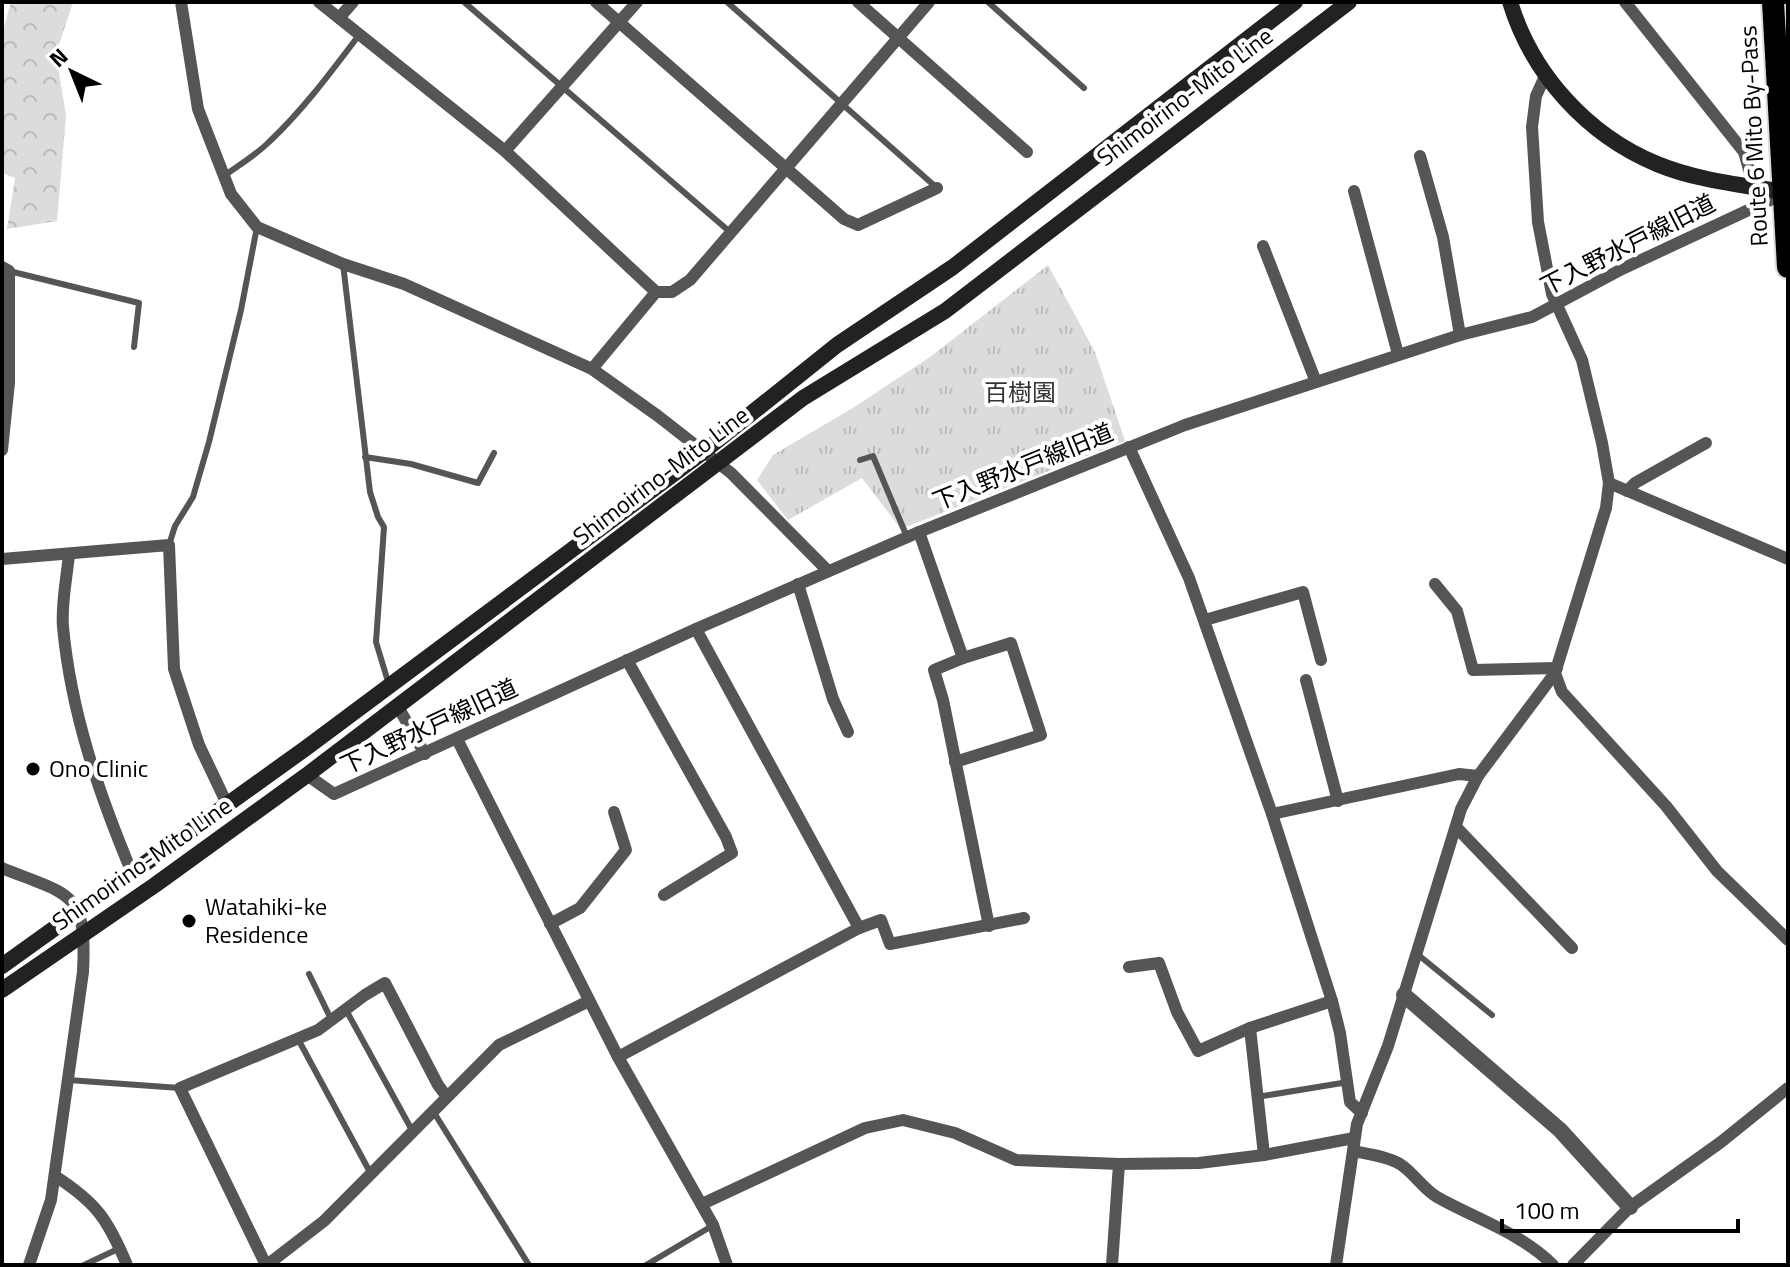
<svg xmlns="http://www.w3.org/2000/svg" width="1790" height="1267" font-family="'Titillium Web','Noto Sans JP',sans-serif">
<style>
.forest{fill:url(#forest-crowns)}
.park{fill:url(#park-tufts)}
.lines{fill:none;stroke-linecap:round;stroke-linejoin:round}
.trunk-casing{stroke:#dbdbdb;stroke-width:26}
.service{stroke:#555;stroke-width:6}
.minor{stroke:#555;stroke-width:12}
.tertiary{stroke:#555;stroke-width:16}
.secondary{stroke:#222;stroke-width:16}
.trunk{stroke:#000;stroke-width:22}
.poi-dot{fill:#000;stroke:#fff;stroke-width:3}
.labels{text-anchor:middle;stroke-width:8;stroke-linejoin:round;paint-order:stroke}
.street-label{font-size:24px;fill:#000;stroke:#fff}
.park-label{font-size:24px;fill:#333;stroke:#fff}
.poi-label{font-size:24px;fill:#000;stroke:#fff;text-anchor:start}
</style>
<defs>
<pattern id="forest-crowns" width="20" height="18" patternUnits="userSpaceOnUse" patternTransform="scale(2)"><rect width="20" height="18" fill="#dcdcdc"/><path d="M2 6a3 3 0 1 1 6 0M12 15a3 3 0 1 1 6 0" fill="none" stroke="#bbb"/></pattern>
<pattern id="park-tufts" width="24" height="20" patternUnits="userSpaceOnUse" patternTransform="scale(2)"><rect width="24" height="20" fill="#dcdcdc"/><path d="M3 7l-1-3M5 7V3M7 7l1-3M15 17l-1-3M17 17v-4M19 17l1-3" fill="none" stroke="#bbb"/></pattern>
</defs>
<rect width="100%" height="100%" fill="#fff"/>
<polygon class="forest" points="11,2 73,2 56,54 66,116 57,221 7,229 15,178 2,173 2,34"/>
<polygon class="park" points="1048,265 1095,352 1125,441 901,529 862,478 788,520 757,480 773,455 856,406 930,357"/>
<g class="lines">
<defs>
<polyline id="trunk" points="1773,2 1788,267"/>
</defs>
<use href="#trunk" class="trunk-casing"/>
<g class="service">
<polyline points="464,2 730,232"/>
<polyline points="727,2 937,188"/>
<polyline points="988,2 1084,88"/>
<path d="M 224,176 C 239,165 256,155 269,142 C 303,110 331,72 359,35"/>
<polyline points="343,264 370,492 378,517 384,527 376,642 389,685"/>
<polyline points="9,271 139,303 134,347"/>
<polyline points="365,457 411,464 478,483 494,453"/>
<polyline points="860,460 873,456 907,537"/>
<polyline points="169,545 175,526 193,497 209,442 241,310 257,227"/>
<polyline points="1416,953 1492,1015"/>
<polyline points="309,974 332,1021"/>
<polyline points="346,1010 413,1132"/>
<polyline points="298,1039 371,1174"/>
<polyline points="68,1080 180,1088"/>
<polyline points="1257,1097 1348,1082"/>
<polyline points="433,1111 529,1265"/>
<polyline points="84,1265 120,1248"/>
<polyline points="646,1265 712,1226"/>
</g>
<g class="minor">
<polyline points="181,2 198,109 231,194 257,227 343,264 404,284 592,369 658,416 731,473 828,571"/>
<polyline points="319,2 505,151 656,292 672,292 690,280 929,2"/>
<polyline points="596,2 844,219 858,225 937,188"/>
<polyline points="858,2 1027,152"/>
<polyline points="1625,2 1744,152 1754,187"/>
<polyline points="339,18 353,2"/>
<polyline points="505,151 637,2"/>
<polyline points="1420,156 1443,237 1460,335"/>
<polyline points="1354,191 1398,354"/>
<polyline points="1263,246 1316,382"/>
<polyline points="2,267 9,271 9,383 2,450"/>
<polyline points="592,369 656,292"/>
<polyline points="1129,447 1189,578 1272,814 1332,1001 1340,1033 1350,1102 1362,1113"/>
<polyline points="1609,483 1788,559"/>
<polyline points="1627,491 1635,483 1706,443"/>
<polyline points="919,532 963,658 934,670 943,700 989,926"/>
<path d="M 69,554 C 67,577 61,604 63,627 C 71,713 99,794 132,873"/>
<polyline points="2,559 169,545 174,669 199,745 227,804"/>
<polyline points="798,584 833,699 848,732"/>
<polyline points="1435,584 1457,611 1473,670 1557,668"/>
<polyline points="1205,620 1303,592 1321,660"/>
<polyline points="627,660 726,837 732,853 664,895"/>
<polyline points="1555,673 1562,692 1666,806 1717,871 1788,940"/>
<polyline points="1306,680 1338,801"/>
<polyline points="397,705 425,754"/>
<polyline points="457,739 618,1057 713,1225 727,1265"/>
<polyline points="955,762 1041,735 1011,643 963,658"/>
<polyline points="307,775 334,794 696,629 919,532 1185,425 1460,335 1532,317 1622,269 1770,200"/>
<polyline points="1272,814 1459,774 1478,776"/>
<polyline points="1456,827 1572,948"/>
<path d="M 2,868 C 71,896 87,890 83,972 L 51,1200 L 29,1265"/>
<polyline points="550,924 580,908 626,850 614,812"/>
<polyline points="859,928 881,920 890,944 1024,918"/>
<polyline points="1129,967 1159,963 1177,1012 1198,1051 1250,1028 1332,1001"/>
<polyline points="1250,1028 1264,1155"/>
<polyline points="618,1057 859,928 696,629"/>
<path d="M 1353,1151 C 1368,1154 1386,1156 1400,1164 C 1414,1173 1423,1189 1437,1197 C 1476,1219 1521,1233 1553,1265"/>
<path d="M 55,1176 C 97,1203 108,1220 127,1265"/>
<polyline points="702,1204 865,1128 903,1120 955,1133 1016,1160 1119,1164 1199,1163 1264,1155 1354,1138"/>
<polyline points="266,1265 180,1088 318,1030 365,995 385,983 438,1085 447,1097"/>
<polyline points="267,1265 324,1221 499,1045 589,1001"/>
<polyline points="1112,1265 1119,1164"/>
<polyline points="1336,1265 1357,1124 1388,1046 1461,809 1478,776 1555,673 1606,508 1609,483 1602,443 1582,360 1552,294 1538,222 1532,127 1536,96 1546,74"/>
<polyline points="1573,1265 1630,1207 1721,1142 1788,1088"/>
</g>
<polyline class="tertiary" points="1404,995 1560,1130 1630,1207"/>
<g class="secondary">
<path d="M 1510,2 C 1532,74 1587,135 1657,164 C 1698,181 1745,185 1788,193"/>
<polyline points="2,966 306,748 703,452 837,345 953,267 1295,2"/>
<polyline points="2,990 155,885 307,775 803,398 945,311 1349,2"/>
</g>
<use href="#trunk" class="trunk"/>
</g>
<g class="poi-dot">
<circle cx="33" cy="769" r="8"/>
<circle cx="189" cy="921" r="8"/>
</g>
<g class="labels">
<g class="street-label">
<text transform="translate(1185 97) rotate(-37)" y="8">Shimoirino-Mito Line</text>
<text transform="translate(1754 136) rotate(-93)" y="8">Route 6 Mito By-Pass</text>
<text transform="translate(1628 245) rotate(-27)" y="8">下入野水戸線旧道</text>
<text transform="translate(1023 467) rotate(-22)" y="8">下入野水戸線旧道</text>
<text transform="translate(661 476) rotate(-37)" y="8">Shimoirino-Mito Line</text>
<text transform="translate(429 727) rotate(-25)" y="8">下入野水戸線旧道</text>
<text transform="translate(142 864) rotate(-35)" y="8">Shimoirino-Mito Line</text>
</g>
<g class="park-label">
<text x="1020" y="401">百樹園</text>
</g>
<g class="poi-label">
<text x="49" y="777">Ono Clinic</text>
<text x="205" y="915">Watahiki-ke<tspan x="205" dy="28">Residence</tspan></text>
</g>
</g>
<rect width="1790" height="1267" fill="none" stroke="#000000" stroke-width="8"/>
<g transform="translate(72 72) rotate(317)" stroke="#ffffff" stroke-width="6" paint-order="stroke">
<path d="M0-6L14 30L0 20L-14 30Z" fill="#000000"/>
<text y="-12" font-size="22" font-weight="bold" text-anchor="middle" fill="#000000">N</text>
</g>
<path d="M1502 1219v12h236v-12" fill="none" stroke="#000000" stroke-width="4"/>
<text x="1514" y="1219" font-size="24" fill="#000000" stroke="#ffffff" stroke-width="6" paint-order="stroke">100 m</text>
</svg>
